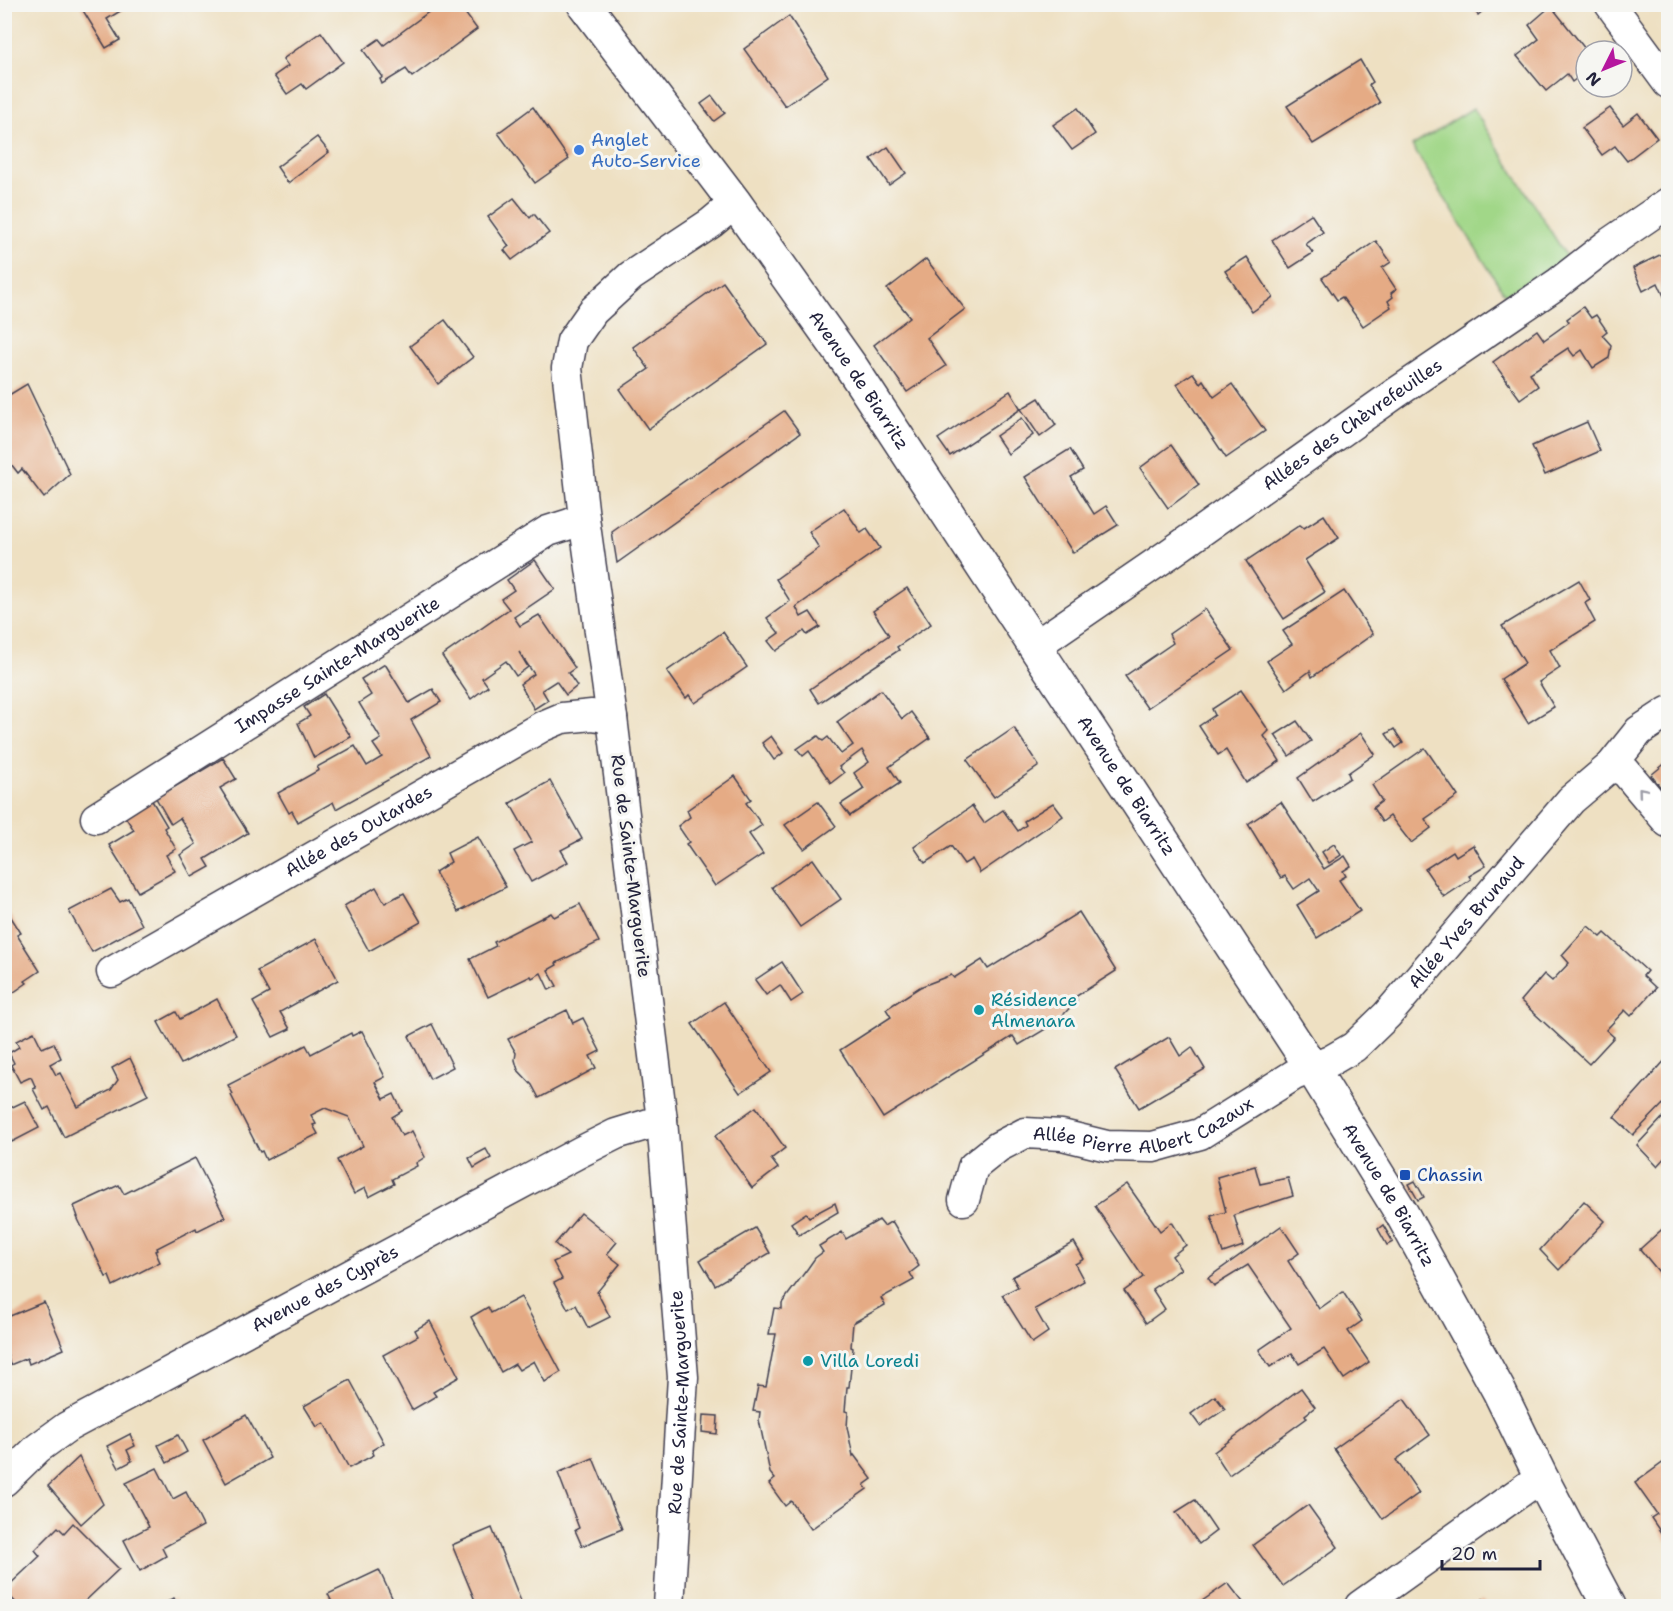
<svg xmlns="http://www.w3.org/2000/svg" width="1673" height="1611" font-family="'Shantell Sans',sans-serif">
<style>
.green{fill:#a1d788;stroke:#627c62;stroke-width:1.5}
.building{fill:#e5ab85}
.lines{fill:none;stroke-linecap:round;stroke-linejoin:round}
.minor-casing{stroke:#413e4f;stroke-width:33}
.secondary-casing{stroke:#413e4f;stroke-width:36}
.minor{stroke:#fff;stroke-width:30}
.secondary{stroke:#fff;stroke-width:33}
.oneway{stroke:#9c9ca7}
.shop-dot{fill:#3f7fe0;stroke:#f6f6f2;stroke-width:2}
.culture-dot{fill:#0f9aa8;stroke:#f6f6f2;stroke-width:2}
.transit-dot{fill:#1a4fb4;stroke:#f6f6f2;stroke-width:2}
.labels{text-anchor:middle;stroke-width:6;stroke-linejoin:round;paint-order:stroke}
.shop-label{font-size:18px;fill:#366cbe;stroke:#f6f6f2;text-anchor:start}
.street-label{font-size:18px;fill:#22223b;stroke:#f6f6f2}
.culture-label{font-size:18px;fill:#0d838f;stroke:#f6f6f2;text-anchor:start}
.transit-label{font-size:18px;fill:#164399;stroke:#f6f6f2;text-anchor:start}
</style>
<rect width="100%" height="100%" fill="#f6f6f2"/>
<filter id="ink" filterUnits="userSpaceOnUse"><feTurbulence type="fractalNoise" baseFrequency=".0167" numOctaves="2"/><feDisplacementMap in="SourceGraphic" scale="12" xChannelSelector="R" yChannelSelector="G"/><feConvolveMatrix kernelMatrix="1 2 1 2 8 2 1 2 1" color-interpolation-filters="sRGB"/></filter>
<filter id="wash" filterUnits="userSpaceOnUse"><feTurbulence type="fractalNoise" baseFrequency=".008" numOctaves="4" result="noise"/><feDisplacementMap in="SourceGraphic" scale="24" xChannelSelector="R" yChannelSelector="G"/><feGaussianBlur stdDeviation="1.35" result="paint"/><feColorMatrix in="noise" values="0 0 0 0 0 0 0 0 0 0 0 0 0 0 0 0 0 1.4 0 .05"/><feComposite in="paint" operator="in"/></filter>
<g filter="url(#wash)">
<rect width="100%" height="100%" fill="#eee0c2"/>
<polygon class="green" points="1473,108 1567,257 1505,295 1412,146"/>
<g id="blocks">
<g class="building">
<polygon points="79,4 132,4 107,19 120,40 106,48"/>
<polygon points="1469,4 1491,4 1478,15"/>
<polygon points="438,5 459,5 477,29 412,77 406,69 382,84 380,79 383,77 363,50 379,39 384,45"/>
<polygon points="1551,6 1586,50 1586,71 1572,82 1567,74 1546,91 1517,56 1539,39 1529,25"/>
<polygon points="789,16 828,76 785,106 744,49"/>
<polygon points="321,32 343,62 306,89 302,84 287,94 274,76 288,66 283,59"/>
<polygon points="1360,60 1373,82 1369,85 1380,103 1313,144 1287,106"/>
<polygon points="712,96 725,113 714,121 701,104"/>
<polygon points="533,107 569,159 535,183 498,133"/>
<polygon points="1078,108 1095,134 1072,150 1053,125"/>
<polygon points="1610,108 1623,125 1638,113 1657,138 1627,161 1615,146 1602,155 1582,128"/>
<polygon points="317,137 329,152 288,183 277,167"/>
<polygon points="888,147 906,173 889,185 871,159"/>
<polygon points="514,198 530,218 534,214 549,233 512,260 504,250 509,246 488,217"/>
<polygon points="1311,214 1323,232 1306,244 1313,253 1290,268 1272,240"/>
<polygon points="1376,241 1391,262 1382,268 1396,289 1391,293 1393,297 1388,301 1391,307 1363,326 1342,297 1337,300 1322,278"/>
<polygon points="1668,251 1668,305 1658,283 1643,291 1633,268"/>
<polygon points="1247,257 1273,297 1252,312 1225,271"/>
<polygon points="926,259 965,309 927,338 946,366 907,392 874,345 910,317 887,289"/>
<polygon points="723,282 767,344 648,429 620,389 649,369 633,347"/>
<polygon points="1583,307 1591,318 1596,315 1607,331 1602,335 1611,345 1609,358 1593,368 1582,350 1574,356 1568,348 1530,373 1538,386 1520,399 1493,362 1537,330 1544,340 1569,322 1567,319"/>
<polygon points="445,320 473,357 438,384 410,346"/>
<polygon points="1193,373 1200,383 1203,380 1214,397 1232,384 1265,431 1226,458 1177,384"/>
<polygon points="27,384 70,474 44,498 22,469 18,473 4,455 4,398"/>
<polygon points="1010,391 1021,409 950,456 938,439"/>
<polygon points="1039,398 1056,425 1040,437 1021,409"/>
<polygon points="784,411 800,433 617,563 612,532"/>
<polygon points="1022,418 1033,435 1008,454 996,436"/>
<polygon points="1587,422 1600,451 1545,475 1532,446"/>
<polygon points="1171,445 1199,485 1168,508 1140,468"/>
<polygon points="1070,449 1083,470 1071,477 1094,514 1106,506 1118,525 1073,553 1025,477"/>
<polygon points="844,508 861,533 867,529 880,548 796,607 801,617 810,612 820,627 807,635 804,631 776,651 768,641 779,633 767,618 790,601 776,579 819,548 809,532"/>
<polygon points="1324,515 1339,538 1305,560 1325,592 1284,619 1246,561 1300,525 1304,528"/>
<polygon points="535,560 555,589 514,617 520,626 539,615 575,668 568,673 577,686 566,695 556,681 542,690 548,700 534,709 520,684 534,674 519,652 528,667 516,676 506,661 482,678 488,686 471,699 442,656 509,609 501,599 514,590 507,580"/>
<polygon points="1579,580 1590,600 1585,603 1595,622 1550,650 1560,668 1539,682 1554,707 1528,723 1501,679 1525,663 1502,626"/>
<polygon points="907,588 931,624 897,647 899,650 819,703 810,689 889,635 873,611"/>
<polygon points="1344,591 1373,634 1312,677 1310,671 1286,689 1267,661 1292,644 1283,631"/>
<polygon points="1205,609 1233,650 1147,708 1125,676 1173,643 1169,634"/>
<polygon points="723,632 747,667 695,703 689,695 686,698 667,671"/>
<polygon points="385,664 409,703 433,689 441,702 411,720 431,756 336,809 333,802 298,822 292,811 289,813 278,793 319,770 317,767 355,746 367,766 382,757 373,744 381,739 359,703 371,695 361,679"/>
<polygon points="881,690 902,719 911,712 930,738 889,767 900,783 850,816 841,804 864,789 854,773 869,762 862,750 839,767 844,773 831,783 809,751 803,756 797,749 810,740 811,741 818,736 823,741 828,737 841,754 853,745 837,722"/>
<polygon points="1241,690 1269,731 1264,736 1280,761 1246,783 1226,750 1218,755 1199,726 1215,715 1212,709"/>
<polygon points="324,694 351,737 314,758 298,723 310,716 304,707"/>
<polygon points="1297,721 1311,741 1289,756 1275,735"/>
<polygon points="1014,728 1039,766 994,797 967,760"/>
<polygon points="1394,729 1403,743 1396,748 1386,734"/>
<polygon points="1361,733 1375,754 1348,773 1350,778 1313,802 1298,778"/>
<polygon points="771,736 783,753 774,760 762,743"/>
<polygon points="1425,748 1458,796 1425,819 1431,828 1411,843 1390,816 1382,822 1373,808 1382,801 1372,785"/>
<polygon points="223,758 236,779 220,788 248,833 205,859 210,867 192,877 180,855 196,844 180,818 171,824 156,798"/>
<polygon points="1668,761 1668,797 1651,775"/>
<polygon points="735,776 751,799 746,803 762,825 749,834 763,854 715,886 686,844 689,842 678,826 690,817 687,810"/>
<polygon points="550,781 582,839 561,850 568,862 531,882 514,851 532,842 510,803"/>
<polygon points="151,799 167,826 164,828 176,849 166,855 175,871 138,892 109,845 134,830 124,815"/>
<polygon points="818,802 836,826 804,849 785,825"/>
<polygon points="1281,802 1324,869 1345,856 1351,866 1343,871 1346,876 1339,880 1360,911 1317,938 1297,905 1319,891 1310,878 1294,889 1285,876 1281,878 1248,824"/>
<polygon points="1053,803 1063,816 980,873 972,859 964,864 951,846 925,863 914,847 972,806 984,823 1003,810 1018,831 1026,825 1024,821"/>
<polygon points="478,837 506,887 458,912 435,872 451,862 447,853"/>
<polygon points="1334,844 1341,855 1329,863 1322,852"/>
<polygon points="1473,845 1486,866 1469,876 1471,879 1444,897 1425,869 1453,851 1456,856"/>
<polygon points="813,859 841,899 800,927 772,887"/>
<polygon points="376,887 385,903 404,893 421,922 369,951 344,906"/>
<polygon points="111,889 120,902 128,898 142,925 92,952 69,911"/>
<polygon points="580,904 599,942 556,963 557,965 548,970 557,986 549,990 541,973 532,978 531,976 488,997 470,959 496,946 494,942 551,913 554,917"/>
<polygon points="4,906 21,933 17,935 40,971 25,981 27,983 4,999"/>
<polygon points="1079,912 1116,971 1075,997 1077,1000 1064,1014 1044,1030 1019,1045 1013,1036 883,1118 840,1050 891,1017 886,1009 920,987 951,975 954,978 982,960 988,969"/>
<polygon points="1588,926 1601,937 1605,933 1647,971 1643,976 1656,988 1631,1016 1625,1010 1606,1030 1614,1037 1589,1064 1521,1001 1544,974 1552,981 1569,963 1562,955"/>
<polygon points="316,939 338,980 280,1012 290,1029 273,1037 253,1002 269,993 257,971"/>
<polygon points="782,962 803,994 791,1002 780,985 766,995 755,980"/>
<polygon points="217,999 236,1035 181,1064 158,1022 176,1012 180,1019"/>
<polygon points="724,1002 771,1072 740,1093 692,1024"/>
<polygon points="567,1010 573,1023 583,1018 600,1051 590,1056 596,1068 539,1098 532,1085 518,1070 515,1060 516,1053 508,1039"/>
<polygon points="432,1024 453,1067 430,1079 409,1036"/>
<polygon points="362,1031 385,1077 375,1082 384,1099 394,1094 402,1111 392,1117 402,1136 412,1131 425,1157 416,1163 417,1166 392,1179 394,1184 369,1197 365,1188 354,1194 337,1160 363,1146 349,1117 325,1108 311,1115 316,1124 313,1125 318,1134 266,1160 262,1151 260,1152 231,1095 233,1094 228,1085 306,1045 311,1054 351,1033 352,1036"/>
<polygon points="34,1032 42,1048 54,1043 61,1058 50,1064 56,1075 60,1073 78,1107 111,1090 118,1080 112,1068 130,1058 148,1095 64,1137 49,1107 44,1110 33,1089 36,1088 31,1077 20,1082 11,1065 14,1063 9,1053 19,1047 16,1041"/>
<polygon points="1169,1037 1180,1056 1192,1047 1205,1069 1139,1108 1115,1070"/>
<polygon points="1668,1057 1668,1099 1633,1135 1614,1117"/>
<polygon points="25,1101 39,1128 12,1142 4,1124 4,1111"/>
<polygon points="756,1107 785,1148 771,1159 778,1168 752,1188 715,1136"/>
<polygon points="1668,1112 1668,1154 1657,1166 1637,1145"/>
<polygon points="486,1149 491,1158 474,1168 469,1158"/>
<polygon points="195,1158 225,1217 197,1231 196,1228 157,1248 158,1250 155,1251 160,1262 113,1286 109,1276 106,1277 77,1217 78,1217 74,1206 119,1185 124,1194"/>
<polygon points="1255,1166 1260,1184 1288,1178 1293,1196 1234,1215 1243,1246 1223,1253 1211,1216 1226,1212 1217,1177"/>
<polygon points="1415,1181 1424,1197 1418,1200 1409,1184"/>
<polygon points="1127,1184 1160,1231 1172,1222 1186,1245 1172,1256 1181,1269 1152,1289 1165,1309 1146,1323 1124,1291 1143,1277 1095,1206"/>
<polygon points="1584,1201 1605,1221 1559,1270 1540,1250"/>
<polygon points="835,1203 838,1212 799,1235 791,1223 806,1213 809,1217"/>
<polygon points="581,1213 617,1242 607,1254 620,1264 597,1292 610,1317 588,1328 576,1305 568,1309 554,1283 562,1279 553,1262 568,1255 555,1244"/>
<polygon points="879,1220 884,1226 892,1221 919,1266 910,1273 914,1280 881,1298 885,1305 853,1323 851,1347 853,1348 849,1387 847,1387 845,1411 848,1412 847,1427 853,1456 854,1455 872,1479 864,1485 867,1489 811,1529 791,1501 785,1506 769,1484 775,1479 770,1473 759,1420 760,1412 753,1411 758,1386 766,1387 776,1334 769,1334 774,1308 782,1309 782,1303 808,1268 815,1258 823,1252 819,1246 842,1232 846,1239"/>
<polygon points="1668,1224 1668,1283 1640,1249"/>
<polygon points="1383,1225 1393,1242 1387,1245 1378,1229"/>
<polygon points="1281,1226 1299,1253 1288,1261 1319,1309 1343,1292 1362,1321 1348,1331 1369,1362 1344,1379 1324,1349 1299,1364 1292,1353 1270,1367 1259,1350 1291,1328 1248,1265 1214,1286 1208,1278"/>
<polygon points="755,1228 770,1253 715,1285 700,1260"/>
<polygon points="1074,1242 1084,1259 1075,1264 1084,1281 1035,1309 1048,1332 1032,1343 1002,1295 1018,1287 1012,1277"/>
<polygon points="521,1297 561,1372 545,1382 534,1361 519,1370 515,1364 501,1372 471,1317 488,1307 491,1313"/>
<polygon points="44,1302 64,1349 29,1364 27,1358 10,1365 7,1354 4,1355 4,1303 10,1316"/>
<polygon points="430,1321 459,1377 433,1392 436,1396 412,1410 383,1355 418,1336 415,1330"/>
<polygon points="350,1380 384,1443 372,1450 374,1455 349,1468 324,1423 317,1427 304,1406"/>
<polygon points="1301,1388 1315,1407 1305,1415 1307,1418 1229,1475 1214,1452"/>
<polygon points="1215,1396 1225,1409 1200,1426 1191,1414"/>
<polygon points="1404,1399 1430,1435 1396,1460 1419,1493 1383,1519 1334,1449"/>
<polygon points="246,1415 270,1458 226,1483 203,1440"/>
<polygon points="703,1415 718,1416 717,1434 702,1432"/>
<polygon points="130,1434 135,1446 127,1450 132,1461 119,1468 107,1446"/>
<polygon points="178,1435 187,1452 167,1463 158,1445"/>
<polygon points="79,1457 103,1504 81,1524 48,1486"/>
<polygon points="593,1458 622,1529 582,1546 575,1530 579,1528 558,1473"/>
<polygon points="1668,1459 1668,1543 1651,1518 1657,1514 1635,1483"/>
<polygon points="157,1468 173,1499 186,1492 203,1526 162,1548 166,1556 140,1571 124,1540 149,1527 126,1483"/>
<polygon points="1195,1500 1216,1531 1199,1544 1176,1512"/>
<polygon points="1308,1505 1338,1547 1283,1586 1253,1545"/>
<polygon points="73,1523 119,1569 80,1606 19,1606 4,1590 40,1556 35,1550 58,1527 64,1533"/>
<polygon points="492,1528 522,1604 516,1606 470,1606 476,1603 452,1545"/>
<polygon points="379,1570 396,1606 334,1606 328,1594"/>
<polygon points="1228,1583 1246,1606 1195,1606"/>
<polygon points="174,1598 178,1606 160,1606"/>
<polygon points="1483,1599 1488,1606 1473,1606"/>
</g>
</g>
</g>
<g filter="url(#ink)">
<use href="#blocks" fill-opacity="0" stroke="#413e4f" stroke-width="1.5"/>
<g class="lines">
<defs>
<g id="minor">
<polyline points="1610,4 1668,83"/>
<path id="s1" d="M 1035,646 L 1169,554 L 1396,393 L 1557,284 L 1611,242 L 1668,203"/>
<polyline points="1611,766 1625,771 1668,822"/>
<path id="s2" d="M 96,818 L 548,531 L 570,524 L 584,518"/>
<path id="s3" d="M 112,972 L 543,726 L 562,718 L 592,715 L 612,718"/>
<path id="s4" d="M 964,1200 L 973,1167 L 998,1147 L 1025,1133 L 1062,1135 L 1107,1146 L 1153,1147 L 1200,1134 L 1294,1075 L 1330,1061 L 1354,1047 L 1387,1015 L 1571,800 L 1611,766 L 1639,731 L 1668,712"/>
<path id="s5" d="M 4,1481 L 38,1448 L 67,1427 L 580,1152 L 616,1134 L 662,1120"/>
<path id="s6" d="M 669,1606 L 683,1377 L 662,1120 L 612,718 L 584,518 L 567,368 L 572,341 L 593,311 L 631,276 L 711,223 L 735,203"/>
<polyline points="1360,1606 1541,1477"/>
</g>
<g id="secondary">
<path id="s7" d="M 584,4 L 735,203 L 852,368 L 1312,1068 L 1402,1214 L 1499,1391 L 1541,1477 L 1609,1606"/>
</g>
</defs>
<use href="#minor" class="minor-casing"/>
<use href="#secondary" class="secondary-casing"/>
<use href="#minor" class="minor"/>
<use href="#secondary" class="secondary"/>
</g>
<defs><path id="oneway-chevron" d="M-2-3.5L2.5 0L-2 3.5" fill="none" stroke-width="1.6" stroke-linecap="round" stroke-linejoin="round" transform="scale(1.5)"/></defs>
<use class="oneway" href="#oneway-chevron" transform="translate(1642 791) rotate(-130)"/>
</g>
<circle class="shop-dot" cx="579" cy="150" r="6"/>
<g class="culture-dot">
<circle cx="979" cy="1010" r="6"/>
<circle cx="808" cy="1361" r="6"/>
</g>
<rect class="transit-dot" x="1399" y="1169" width="12" height="12" rx="3"/>
<g class="labels">
<g class="shop-label">
<text x="591" y="146">Anglet<tspan x="591" dy="21">Auto-Service</tspan></text>
</g>
<g class="street-label">
<text dy="6" stroke="none"><textPath href="#s7" startOffset="466">Avenue de Biarritz</textPath></text>
<text dy="6" stroke="none"><textPath href="#s1" startOffset="387">Allées des Chèvrefeuilles</textPath></text>
<text dy="6" stroke="none"><textPath href="#s2" startOffset="286">Impasse Sainte-Marguerite</textPath></text>
<text dy="6" stroke="none"><textPath href="#s7" startOffset="952">Avenue de Biarritz</textPath></text>
<text dy="6" stroke="none"><textPath href="#s3" startOffset="284">Allée des Outardes</textPath></text>
<text transform="translate(631 866) rotate(83)" y="6">Rue de Sainte-Marguerite</text>
<text dy="6" stroke="none"><textPath href="#s4" startOffset="620">Allée Yves Brunaud</textPath></text>
<text dy="6" stroke="none"><textPath href="#s4" startOffset="220">Allée Pierre Albert Cazaux</textPath></text>
<text dy="6" stroke="none"><textPath href="#s7" startOffset="1438">Avenue de Biarritz</textPath></text>
<text dy="6" stroke="none"><textPath href="#s5" startOffset="376">Avenue des Cyprès</textPath></text>
<text dy="6" stroke="none"><textPath href="#s6" startOffset="204">Rue de Sainte-Marguerite</textPath></text>
</g>
<g class="culture-label">
<text x="991" y="1006">Résidence<tspan x="991" dy="21">Almenara</tspan></text>
<text x="820" y="1367">Villa Loredi</text>
</g>
<g class="transit-label">
<text x="1417" y="1181">Chassin</text>
</g>
</g>
<rect width="1673" height="1611" fill="none" stroke="#f6f6f2" stroke-width="24"/>
<g transform="translate(1604 69) rotate(227)"><circle r="28" fill="#f6f6f2" stroke="#a1a1a9" stroke-width="1.5"/>
<path d="M0-4.5L10 22L0 15L-10 22Z" fill="#b5179e"/>
<text y="-9" font-size="16" font-weight="bold" text-anchor="middle" fill="#22223b">N</text>
</g>
<path d="M1442 1560v9h98v-9" fill="none" stroke="#22223b" stroke-width="3"/>
<text x="1451" y="1560" font-size="18" fill="#22223b" stroke="#f6f6f2" stroke-width="4.5" paint-order="stroke">20 m</text>
</svg>
